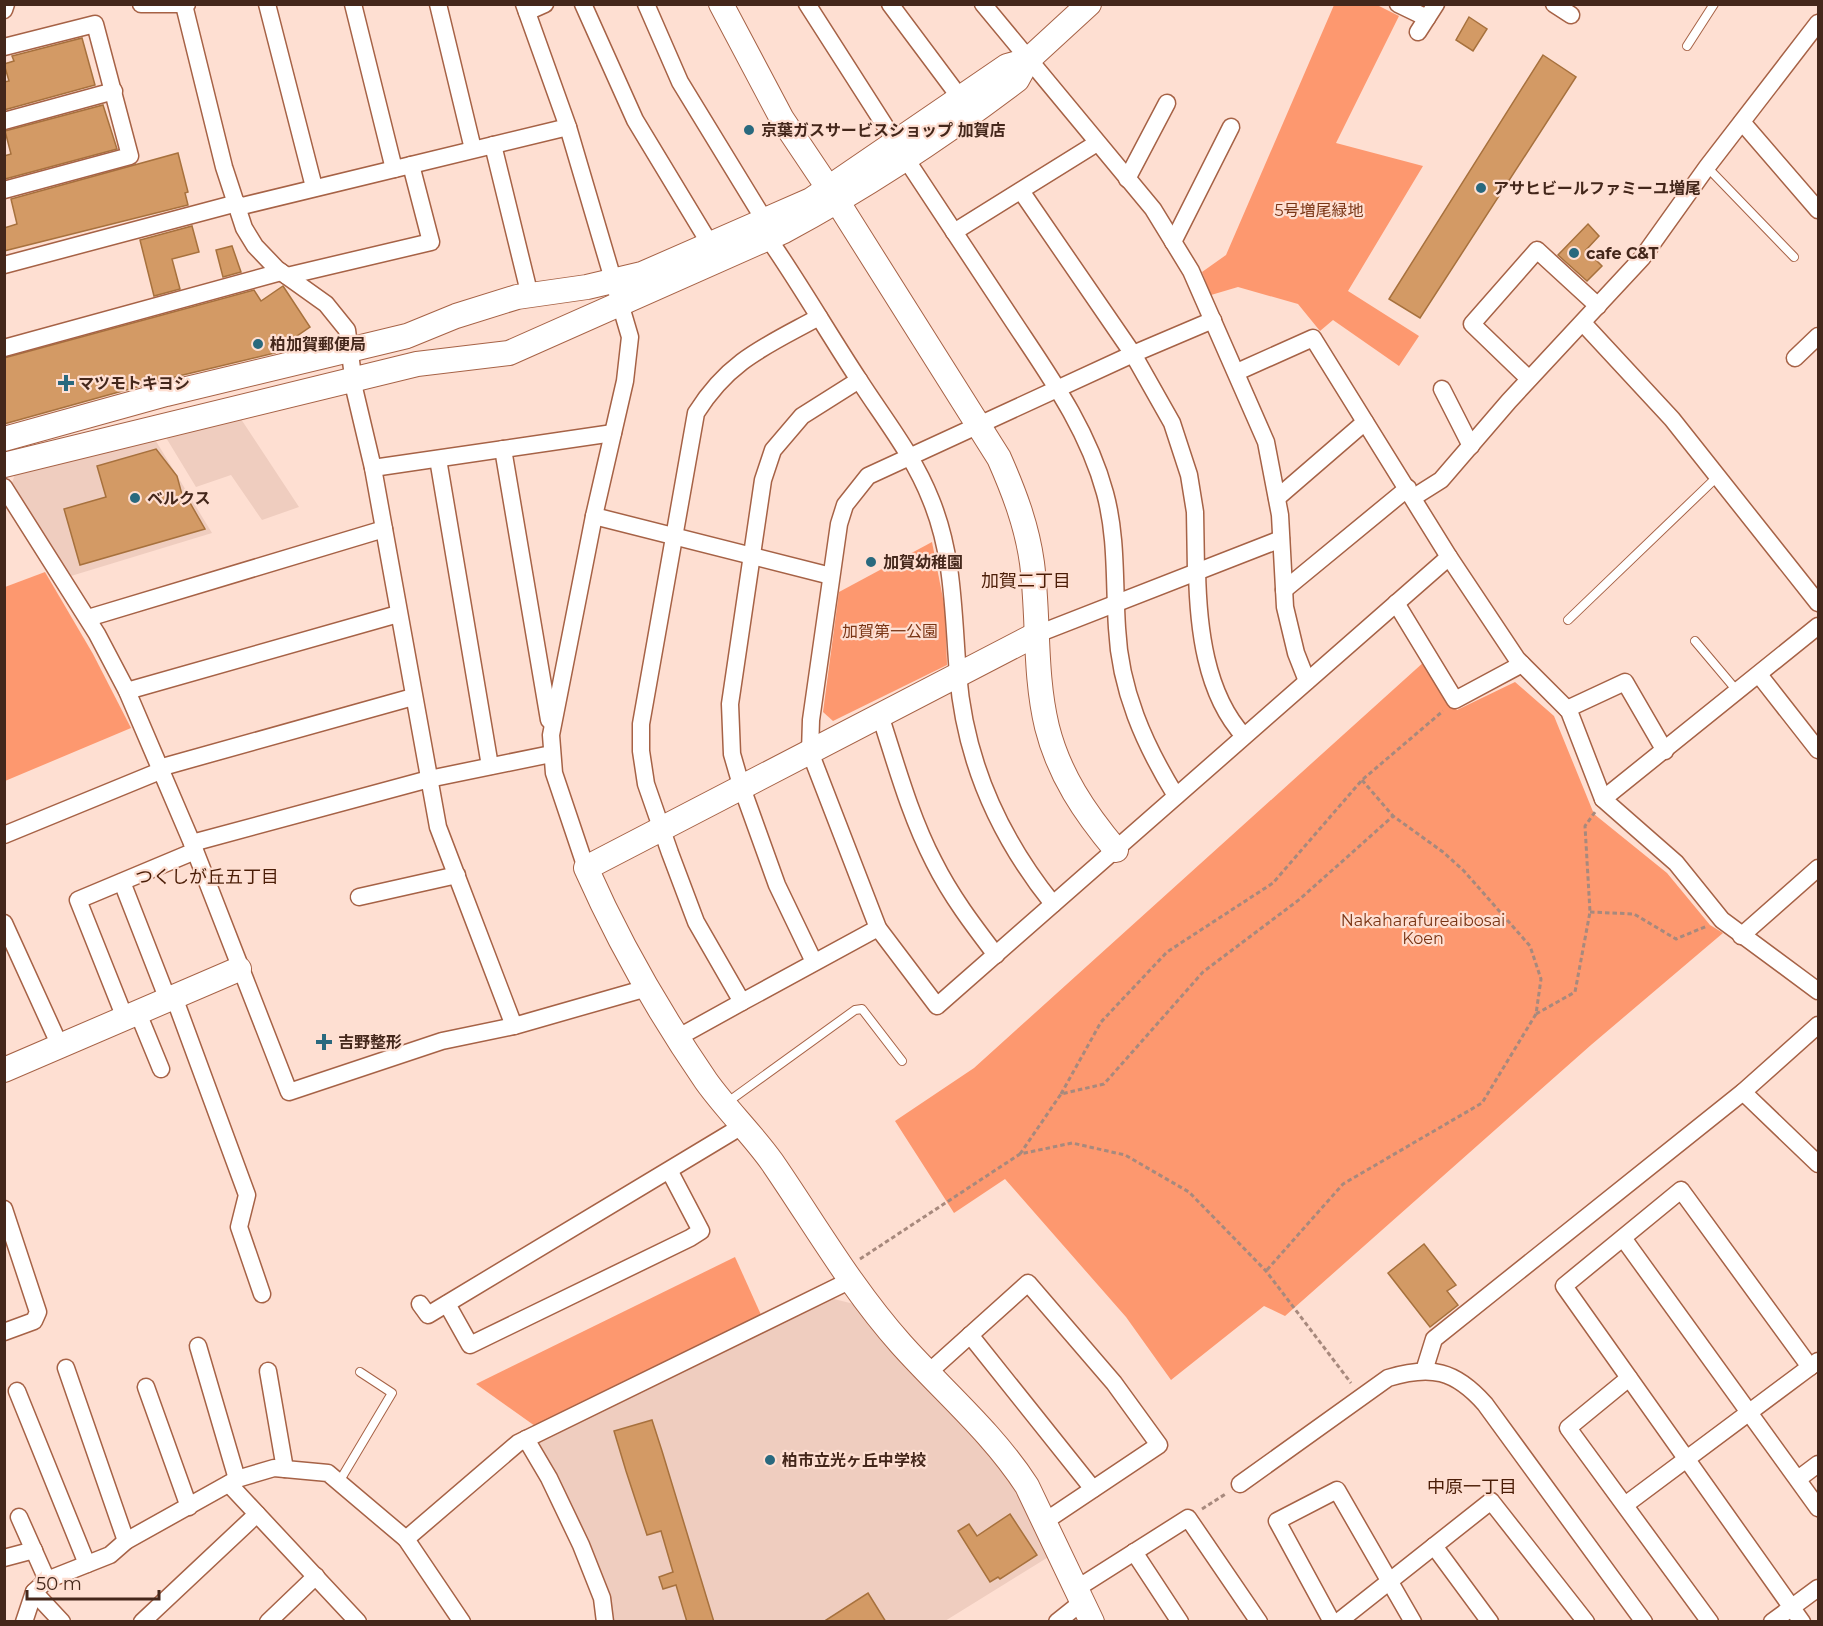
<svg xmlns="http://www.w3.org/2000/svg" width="1823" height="1626" font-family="Montserrat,'Noto Sans JP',sans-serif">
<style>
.built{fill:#efcdbf}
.green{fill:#fd986f}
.building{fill:#d39a65;stroke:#a7713d;stroke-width:1.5}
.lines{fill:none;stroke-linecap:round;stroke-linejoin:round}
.lane-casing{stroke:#a66246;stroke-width:10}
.street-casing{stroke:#a66246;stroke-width:19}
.secondary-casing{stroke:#a66246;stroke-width:26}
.path{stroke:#a7897d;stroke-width:3;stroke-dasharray:4.5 3;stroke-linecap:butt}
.lane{stroke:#fff;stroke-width:8}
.street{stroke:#fff;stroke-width:16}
.secondary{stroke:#fff;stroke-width:24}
.poi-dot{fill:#29697e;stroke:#fedfd2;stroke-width:2}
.labels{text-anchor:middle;stroke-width:4.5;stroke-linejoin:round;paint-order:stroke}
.poi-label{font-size:16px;font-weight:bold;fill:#44271b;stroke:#fedfd2;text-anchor:start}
.park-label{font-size:16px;fill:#7a3515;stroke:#fedfd2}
.neighbourhood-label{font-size:18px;fill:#4b1d07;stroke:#fedfd2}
</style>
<rect width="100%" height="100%" fill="#fedfd2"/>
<g class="built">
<polygon points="239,416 299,507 262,520 231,475 196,487 165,436"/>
<polygon points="154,438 212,533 71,576 12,483 15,474"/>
<polygon points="830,1298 858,1305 891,1349 1010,1478 1050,1556 945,1621 610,1621 600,1570 538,1441"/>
</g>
<g class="green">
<polygon points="1334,5 1377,5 1399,16 1336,143 1423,166 1348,291 1419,336 1399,366 1333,320 1320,331 1298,304 1238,287 1211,295 1202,272 1226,255"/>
<polygon points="932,542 945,609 947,665 833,721 823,712 839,592"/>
<polygon points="45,572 93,654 131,728 5,781 5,587"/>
<polygon points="1425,661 1457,710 1515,682 1554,716 1594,814 1667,873 1710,925 1723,933 1591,1045 1285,1316 1264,1306 1171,1380 1126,1317 1005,1179 954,1213 895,1121 974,1068"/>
<polygon points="735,1257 762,1317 535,1426 476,1384"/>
</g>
<g class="building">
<polygon points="1469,17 1487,29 1473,51 1456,40"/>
<polygon points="82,38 95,85 4,110 4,82 9,81 4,64 14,61 12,56"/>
<polygon points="1543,55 1576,77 1420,318 1389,299"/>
<polygon points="103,105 117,149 5,179 4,156 11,154 5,131"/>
<polygon points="178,153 188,192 185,193 188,205 4,251 4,228 17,224 11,199"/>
<polygon points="1588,224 1599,236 1586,250 1602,266 1587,281 1558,255"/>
<polygon points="192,226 199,252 172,259 180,289 154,296 140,240"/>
<polygon points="232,246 241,272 223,277 216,250"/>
<polygon points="283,286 310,327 275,351 275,353 162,380 4,424 4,358 254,290 261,301"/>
<polygon points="156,449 177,476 184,502 189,501 205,529 80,565 64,509 106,497 97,466"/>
<polygon points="1424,1244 1456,1285 1447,1291 1458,1305 1430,1327 1388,1273"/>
<polygon points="652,1420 662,1451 714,1622 687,1622 676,1585 663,1589 659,1577 673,1572 661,1531 647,1535 626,1471 614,1431"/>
<polygon points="1010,1514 1037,1555 1000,1579 998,1577 990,1582 958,1531 969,1524 977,1536"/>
<polygon points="868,1593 886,1622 823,1622"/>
</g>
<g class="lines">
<defs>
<g id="lane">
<polyline points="1687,46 1714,4"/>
<polyline points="1707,167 1794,257"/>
<polyline points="1568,620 1718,476"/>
<polyline points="1695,641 1738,692"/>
<polyline points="725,1104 855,1010 862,1009 902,1061"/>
<polyline points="339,1482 392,1393 360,1372"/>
</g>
<g id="street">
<polyline points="141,4 187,4"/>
<polyline points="267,4 314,187"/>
<polyline points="353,4 394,169"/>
<polyline points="438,4 473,149"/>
<polyline points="524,4 568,127 630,337 625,381 594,516 551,735 554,773 586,868"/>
<polyline points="583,4 635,120 710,244"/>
<polyline points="646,4 680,82 765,221"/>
<polyline points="807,4 896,143"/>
<polyline points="890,4 961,99"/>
<polyline points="983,4 1153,209 1191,271 1266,442 1280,515 1285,607 1296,653 1307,681"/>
<polyline points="1398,4 1427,18"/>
<polyline points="1554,4 1571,15"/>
<polyline points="184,5 224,167 244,228 255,246 277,269 326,304 347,330 355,392 373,468 438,827 514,1026"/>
<polyline points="4,10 6,4"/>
<polyline points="527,12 545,4"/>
<polyline points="1418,32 1436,4"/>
<polyline points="4,47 95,24 130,156 4,190"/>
<polyline points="4,121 114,91"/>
<polyline points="1742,122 1818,210"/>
<polyline points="493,145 530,296"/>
<path d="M 906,159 C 941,212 976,265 1011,318 C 1048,374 1087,427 1105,493 C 1117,537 1114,582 1117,628 C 1120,690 1144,744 1176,796"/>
<polyline points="1127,179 1167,103"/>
<polyline points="1021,191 1133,354 1172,423 1189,475 1195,512 1196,571"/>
<polyline points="238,207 568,127"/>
<polyline points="954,232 1097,143"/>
<path d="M 768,238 C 800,284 828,333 859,380 C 884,419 914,456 931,500 C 954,556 953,614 958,674 C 965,761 999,837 1053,904"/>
<polyline points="1173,242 1231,127"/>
<polyline points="4,265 237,203"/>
<polyline points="287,276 431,242 411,165"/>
<path d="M 819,317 C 766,346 729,360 696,413 L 641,724 L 641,751 L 646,784 L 670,853 L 696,922 L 742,1002 L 878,928"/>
<polyline points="1213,320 1133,354 868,476 845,505 839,524 811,720 810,752 878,928 937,1006 1449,557"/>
<polyline points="1583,323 1672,419 1818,603"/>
<polyline points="4,348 281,272"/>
<polyline points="1795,358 1818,336"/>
<polyline points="1237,372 1313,338 1449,557 1517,659 1569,711 1603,799 1676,863 1722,920 1818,991"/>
<polyline points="1529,379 1472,324 1537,250 1598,306"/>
<polyline points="1442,389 1471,446"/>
<polyline points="503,449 549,720"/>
<polyline points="438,459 490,766"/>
<polyline points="373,468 613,433"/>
<polyline points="4,487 97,634 127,691 192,843 289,1092 442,1041 514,1026 647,988"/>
<polyline points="1414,497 1441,480 1509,401 1642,258 1707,167 1818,23"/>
<polyline points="1277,498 1365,422"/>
<polyline points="594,516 831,576"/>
<path d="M 1197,570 C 1198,626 1205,694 1244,736"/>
<polyline points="1284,590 1408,488"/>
<polyline points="1396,603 1455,700 1522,664"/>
<polyline points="88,618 384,529"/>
<polyline points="1035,635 1281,539"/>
<polyline points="1760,676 1818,750"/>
<polyline points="127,691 398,614"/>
<polyline points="1567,709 1625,682 1665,751"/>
<path d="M 880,715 C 896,764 910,816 934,862 C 951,896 973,925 996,955"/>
<polyline points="159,768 413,697"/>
<polyline points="1603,799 1818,626"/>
<polyline points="4,835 160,771"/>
<polyline points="192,843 429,779 551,754"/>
<polyline points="122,882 168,1000"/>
<polyline points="359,897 457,875"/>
<polyline points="4,923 60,1046"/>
<polyline points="1741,936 1818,868"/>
<polyline points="814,962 777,885 741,785 732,754 730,704 763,480 773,450 802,416 859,380"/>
<polyline points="174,997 247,1195 239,1227 262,1294"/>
<polyline points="138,1013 161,1069"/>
<polyline points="125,1018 78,900 195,851"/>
<polyline points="677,1038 742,1002"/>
<polyline points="1743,1092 1818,1164"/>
<polyline points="4,1209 38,1312 34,1321 4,1332"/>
<polyline points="1623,1238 1818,1508"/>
<polyline points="420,1304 428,1315 742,1126"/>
<polyline points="447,1304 470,1345 690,1238 701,1231 670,1172"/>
<polyline points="970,1335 1093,1489"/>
<polyline points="198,1346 237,1479"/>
<polyline points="66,1368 126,1541"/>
<polyline points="268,1371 285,1469"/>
<polyline points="1424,1371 1434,1339 1743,1092 1818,1025"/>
<polyline points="929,1372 1028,1283 1114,1383 1159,1445 1044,1522"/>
<polyline points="1629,1378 1568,1428 1710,1622"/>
<polyline points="146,1387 189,1507"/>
<polyline points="17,1391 87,1564"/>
<polyline points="526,1439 549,1478 581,1545 602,1598 605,1622"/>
<polyline points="1798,1479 1818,1464"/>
<polyline points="229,1484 358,1622"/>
<path d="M 1240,1484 L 1388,1378 C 1431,1365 1455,1370 1485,1404 L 1644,1622"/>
<polyline points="1625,1505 1818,1361"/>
<polyline points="19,1517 47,1580"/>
<polyline points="406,1539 518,1443 851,1280"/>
<polyline points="1434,1546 1490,1622"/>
<polyline points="1134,1552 1180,1622"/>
<polyline points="4,1558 34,1550"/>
<polyline points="1076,1589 1188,1518 1259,1622"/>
<polyline points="34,1592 62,1622"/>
<polyline points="24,1622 34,1592 47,1580 110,1555 126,1541 237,1479 274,1468 328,1473 406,1539 462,1622"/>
<polyline points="142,1622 257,1514"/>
<polyline points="268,1622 316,1576"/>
<polyline points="1057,1622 1082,1602"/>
<polyline points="1332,1622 1277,1521 1337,1490 1413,1622"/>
<polyline points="1338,1622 1491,1501 1586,1622"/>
<polyline points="1772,1622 1818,1588"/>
<polyline points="1802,1622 1564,1286 1681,1190 1810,1367"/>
</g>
<g id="secondary">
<path d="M 721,4 L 782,119 L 837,201 L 999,458 C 1014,492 1027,526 1032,563 C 1039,618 1034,673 1047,727 C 1059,775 1085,813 1116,850"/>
<polyline points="4,439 166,394 407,336 456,316 517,297 587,287 642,274 811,200 1007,66 1028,60"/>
<path d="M 4,465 L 417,364 L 509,353 L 784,231 C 866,187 943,136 1017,80 L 1028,60 L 1089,4"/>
<path d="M 1035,635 L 586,868 C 619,943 660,1014 706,1081 C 726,1109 752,1134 772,1162 C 814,1223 851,1288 901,1344 C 943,1391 992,1432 1027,1486 L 1092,1622"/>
<polyline points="4,1070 239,969"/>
</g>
</defs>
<use href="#lane" class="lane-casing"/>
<use href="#street" class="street-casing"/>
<use href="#secondary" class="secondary-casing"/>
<g class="path">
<polyline points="1362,780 1393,816"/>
<polyline points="1590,912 1634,914 1676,939 1707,926"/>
<polyline points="1536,1014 1575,992 1590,912 1585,826 1595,812"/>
<polyline points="1061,1094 1101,1022 1167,952 1273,883 1362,780 1443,711"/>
<polyline points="1020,1154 1061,1094 1104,1084 1203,972 1300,899 1393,816 1443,852 1464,871 1530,946 1541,979 1536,1014 1482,1103 1343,1184 1266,1271"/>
<polyline points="860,1259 1020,1154 1072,1143 1125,1155 1189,1192 1266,1271 1351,1383"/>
<polyline points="1202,1509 1227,1493"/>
</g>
<use href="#lane" class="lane"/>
<use href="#street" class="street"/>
<use href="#secondary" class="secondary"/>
</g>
<g class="poi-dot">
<circle cx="749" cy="130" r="6"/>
<circle cx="1481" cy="188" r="6"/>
<circle cx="1574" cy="253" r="6"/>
<circle cx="258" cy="344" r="6"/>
<path d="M63 374h6v6h6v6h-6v6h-6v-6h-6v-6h6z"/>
<circle cx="135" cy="498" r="6"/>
<circle cx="871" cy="562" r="6"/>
<path d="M321 1033h6v6h6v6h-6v6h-6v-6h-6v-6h6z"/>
<circle cx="770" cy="1460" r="6"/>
</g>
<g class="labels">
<g class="poi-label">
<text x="761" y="136">京葉ガスサービスショップ 加賀店</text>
<text x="1493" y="194">アサヒビールファミーユ増尾</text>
<text x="1586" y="259">cafe C&amp;T</text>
<text x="270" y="350">柏加賀郵便局</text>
<text x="78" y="389">マツモトキヨシ</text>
<text x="147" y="504">ベルクス</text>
<text x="883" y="568">加賀幼稚園</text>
<text x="338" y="1048">吉野整形</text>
<text x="782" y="1466">柏市立光ヶ丘中学校</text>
</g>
<g class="park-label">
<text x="1319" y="216">5号増尾緑地</text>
<text x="890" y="637">加賀第一公園</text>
<text x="1423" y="926">Nakaharafureaibosai<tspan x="1423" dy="18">Koen</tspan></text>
</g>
<g class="neighbourhood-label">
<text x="1026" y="587">加賀二丁目</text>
<text x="207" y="883">つくしが丘五丁目</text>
<text x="1472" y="1493">中原一丁目</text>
</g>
</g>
<rect width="1823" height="1626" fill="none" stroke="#44271b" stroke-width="12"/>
<path d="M27 1590v9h132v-9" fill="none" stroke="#44271b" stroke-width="3"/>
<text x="36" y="1590" font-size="18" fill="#44271b" stroke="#fedfd2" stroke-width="4.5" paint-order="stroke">50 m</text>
</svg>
